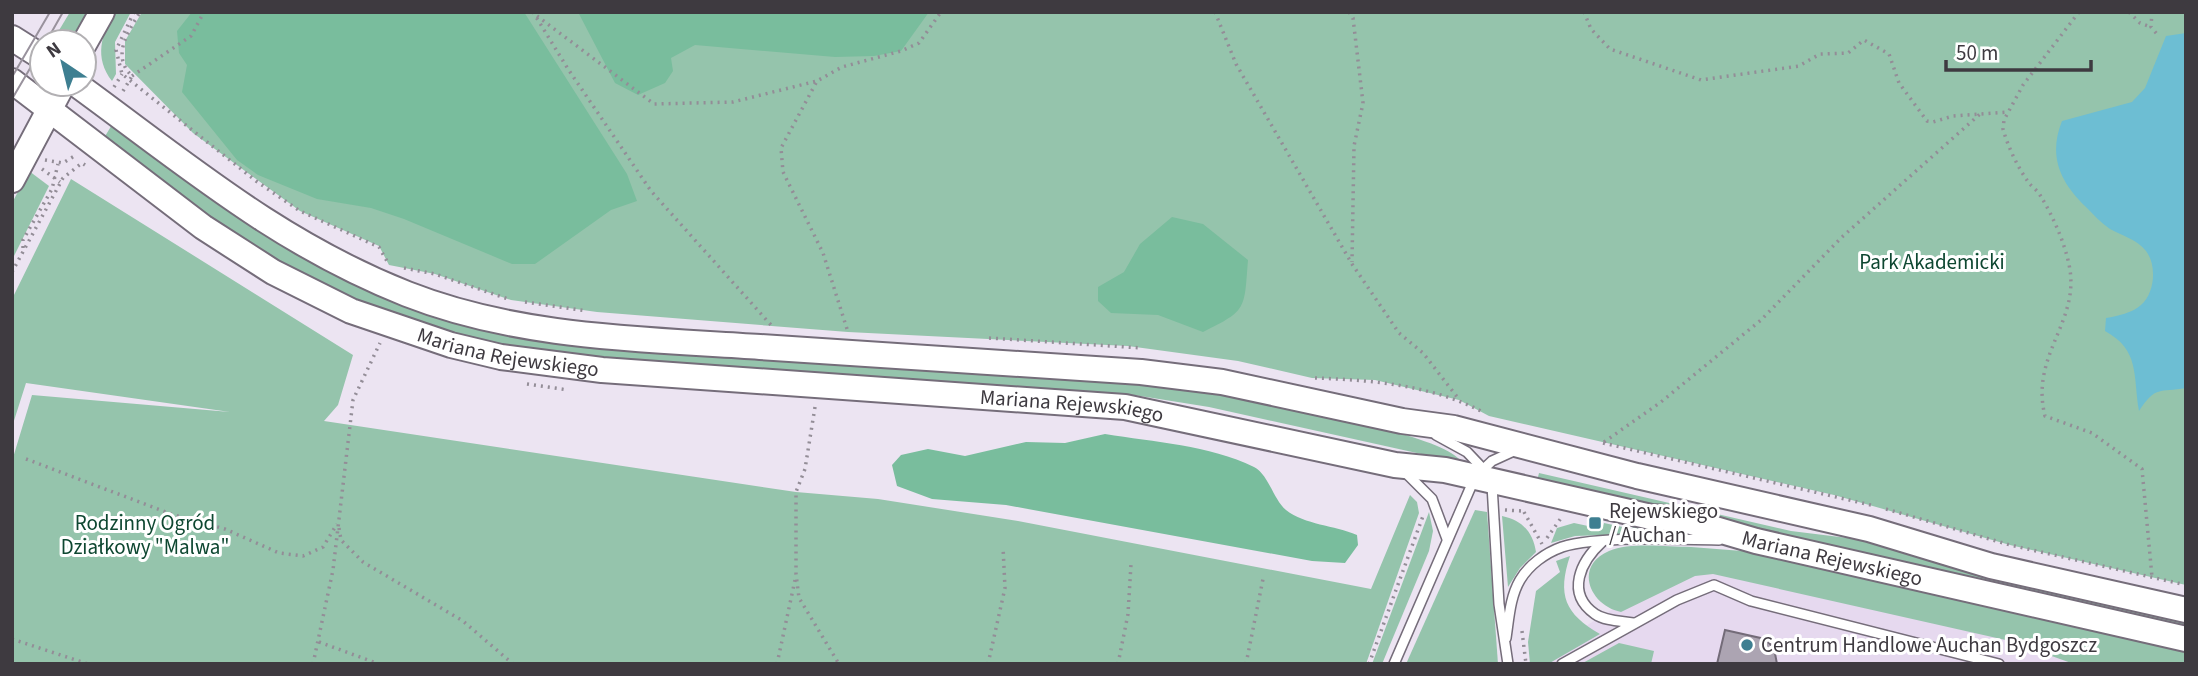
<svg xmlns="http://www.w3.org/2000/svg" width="2198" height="676" font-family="'Source Sans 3',sans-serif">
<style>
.built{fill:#e6d9ef}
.green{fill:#95c4ac}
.forest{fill:#79bd9d}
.water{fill:#6dbed3}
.building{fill:#aca4b2;stroke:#736b78;stroke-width:2}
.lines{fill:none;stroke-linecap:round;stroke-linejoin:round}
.lane-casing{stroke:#756d7a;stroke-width:12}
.secondary-casing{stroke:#756d7a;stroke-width:28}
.path{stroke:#938d97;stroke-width:3.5;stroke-dasharray:2 5;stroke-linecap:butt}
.lane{stroke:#fff;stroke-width:9}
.secondary{stroke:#fff;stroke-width:24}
.tram{stroke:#99929d;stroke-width:2}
.poi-dot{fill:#3e7f91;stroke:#fff;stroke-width:2.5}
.labels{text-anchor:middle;stroke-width:6;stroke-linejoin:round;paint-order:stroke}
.park-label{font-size:21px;fill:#0e4731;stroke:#fff}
.street-label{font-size:21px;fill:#3e3a40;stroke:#fff}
.poi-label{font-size:21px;fill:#3e3a40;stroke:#fff;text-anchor:start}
</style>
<rect width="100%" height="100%" fill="#ece4f2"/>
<polygon class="built" points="1715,567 2118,664 1527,664 1628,599"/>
<g class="green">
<polygon points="70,12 88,12 70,40 52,42"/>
<path d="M 115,12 L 131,12 L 115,42 L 116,74 L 112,81 C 94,58 101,34 115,12 Z"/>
<polygon points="142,12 2186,12 2186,585 2010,545 1834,495 1489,416 1459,400 1375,380 1312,378 1238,361 1128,346 848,332 597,312 511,300 435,274 389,265 379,246 300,211 193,133 125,64 125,41"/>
<path d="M 113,123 C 163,162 213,203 268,237 C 313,265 362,287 411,308 L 1148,383 C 1195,391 1447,429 1462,463 L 1209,407 L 1134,395 C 1009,387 883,379 758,370 C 626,361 495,356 371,308 C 271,269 189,202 104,138 Z"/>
<polygon points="29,171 49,186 12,260 12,203"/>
<polygon points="71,179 353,355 338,405 324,421 796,492 878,499 1018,521 1371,589 1410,495 1417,502 1419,513 1366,664 12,664 12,461 32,395 230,412 26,383 12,427 12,299"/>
<polygon points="1539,473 1791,531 1864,540 2186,621 2186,628 1537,481"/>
<polygon points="1475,510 1487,512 1498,664 1406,664"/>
<polygon points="1429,512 1433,531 1429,551 1382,664 1372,664"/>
<path d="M 1502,516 C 1522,520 1533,532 1536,552 L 1520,568 L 1508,587 Z"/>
<polygon points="1574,523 1602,529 1604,523 1632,529 1634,524 1693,532 1575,536 1551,543 1557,528"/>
<path d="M 1691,547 L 1755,552 L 2186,651 L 2186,664 L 2074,664 L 2010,641 L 1713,574 L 1695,576 L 1621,612 C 1590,606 1573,566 1609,551 C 1631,542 1666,547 1691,547 Z"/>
<path d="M 1570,556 C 1557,595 1565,614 1600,634 L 1548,664 L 1530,664 L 1528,642 L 1536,591 L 1560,572 L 1556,561 Z"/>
<polygon points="1619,643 1654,651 1651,664 1581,664"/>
</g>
<g class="forest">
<polygon points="192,12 524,12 627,174 637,201 611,210 535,264 512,264 404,219 371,208 317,199 258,175 237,160 182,92 187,65 179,53 177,31"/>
<polygon points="578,12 929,12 901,51 874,56 835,57 695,45 671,58 673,71 665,83 638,95 615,83"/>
<path d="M 1172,217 L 1203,224 L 1248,260 C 1244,309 1248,310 1203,332 L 1158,315 L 1111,313 L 1098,301 L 1098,287 L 1124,272 L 1140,244 Z"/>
<path d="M 1105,434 C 1154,442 1209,445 1254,467 C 1269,475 1273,499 1286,510 C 1305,525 1334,525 1357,535 L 1358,545 L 1345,563 L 1312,561 L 1006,505 L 932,499 L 897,486 L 892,465 L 901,455 L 928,449 L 965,456 L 1026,442 L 1065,443 Z"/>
</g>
<path class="water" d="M 2186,33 L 2186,388 C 2159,393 2156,385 2139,411 C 2133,375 2140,350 2105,331 L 2106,318 C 2118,316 2132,313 2141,305 C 2155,293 2157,265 2146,251 C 2138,240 2121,235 2110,229 C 2101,223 2093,214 2086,207 C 2060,182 2048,156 2062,121 L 2132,102 L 2145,88 L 2166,36 Z"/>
<polygon class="building" points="1725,630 1765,639 1774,648 1777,664 1717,664"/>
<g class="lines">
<defs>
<g id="lane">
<polyline points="1436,435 1467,452 1486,472"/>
<polyline points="1405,472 1432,499 1447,539"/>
<polyline points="1492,485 1499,604 1508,664"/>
<path d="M 1602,542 C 1581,561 1565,593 1595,614 C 1605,621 1621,621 1633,623"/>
<path d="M 1506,638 C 1509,618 1510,597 1520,580 C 1529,565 1545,553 1562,547 C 1597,536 1680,539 1719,540"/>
<polyline points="1394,664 1475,477 1492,461 1516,450"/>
<polyline points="1562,664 1677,600 1714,585 1751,601 1999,664"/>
</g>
<g id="secondary">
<polyline points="12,38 42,57"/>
<polyline points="84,44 102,12"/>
<path id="s1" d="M 12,81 L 203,227 L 273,272 L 351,311 L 451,345 L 501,357 L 602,370 L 1125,407 L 1395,465 L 1445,470 L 1651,517 L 1681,519 L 1756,541 L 2186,639"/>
<path d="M 76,84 C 186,164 278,243 407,294 C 519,338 641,339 760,347 C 887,355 1014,363 1141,372 L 1222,382 L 1402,421 L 1454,428 L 1637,476 L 1869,529 L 1991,566 L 2186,610"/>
<polyline points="12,180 63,84"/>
</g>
</defs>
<use href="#lane" class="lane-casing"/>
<use href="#secondary" class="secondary-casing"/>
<g class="path">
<polyline points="134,12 116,50 122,74 256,181 300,211 379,247 388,263"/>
<polyline points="533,12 568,69 651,191 771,325"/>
<polyline points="1215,12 1236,64 1352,264 1399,333 1423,353 1458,398"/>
<polyline points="1349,12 1353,18 1363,103 1354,146 1352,262"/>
<polyline points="1584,12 1591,29 1610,49 1701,80 1799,66 1820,54 1848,53 1864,40 1889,54 1899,83 1927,121 1933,122 1953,116 2009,112"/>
<path d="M 2079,12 L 2023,85 L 2004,120 L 2003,129 C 2008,147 2018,168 2029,183 C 2032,187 2037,190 2040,195 C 2053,216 2066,245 2070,270 C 2078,324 2030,356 2045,416 L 2092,433 L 2142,469 L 2152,577"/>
<polyline points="2129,12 2140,23 2151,27"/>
<polyline points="2152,12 2151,27 2157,34"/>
<polyline points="537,16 654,104 733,102 817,81"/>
<polyline points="132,76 191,36 204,12"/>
<polyline points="114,87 122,74"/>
<path d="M 123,91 L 132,76 C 111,56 128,32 140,12"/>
<polyline points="45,160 63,163 76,155"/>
<polyline points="42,169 60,182"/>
<polyline points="23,248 23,240 52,189 58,164"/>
<polyline points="404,268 435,274 511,300"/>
<polyline points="12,272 63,178 82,163 85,165"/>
<polyline points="525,302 587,311"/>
<polyline points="847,329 823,253 783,172 781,148 817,81 842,67 901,51 919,43 941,12"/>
<polyline points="989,338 1142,348"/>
<path d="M 1315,378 C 1371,380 1430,385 1481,411"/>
<polyline points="527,384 568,390"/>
<polyline points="815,407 805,469 796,492 796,574 799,598 839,664"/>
<polyline points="1604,442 1661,402 1761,320 1842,237 1980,114"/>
<polyline points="1603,443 1875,506"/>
<polyline points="26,459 171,514 225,529 279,553 303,556 323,547 337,524"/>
<polyline points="1886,509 2010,545 2186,585"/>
<polyline points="1505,510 1522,511"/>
<polyline points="1524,512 1542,544"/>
<polyline points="339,528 341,540 363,562 463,621 513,664"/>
<polyline points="1547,538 1561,518"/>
<polyline points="1522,631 1526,664"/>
<polyline points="12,639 88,664"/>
<polyline points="319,642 379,664"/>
<polyline points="313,664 333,570 353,400 380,343"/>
<polyline points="777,664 795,580"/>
<polyline points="988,664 1005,588 1003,547"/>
<polyline points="1118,664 1128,614 1131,564"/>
<polyline points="1246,664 1263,579"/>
<polyline points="1369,664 1423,516"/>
</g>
<use href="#lane" class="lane"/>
<use href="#secondary" class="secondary"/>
<g class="tram">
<polyline points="46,42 63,12"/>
<polyline points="12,77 50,12"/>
<polyline points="12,99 42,48"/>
</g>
</g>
<g class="poi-dot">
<rect x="1588" y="516" width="14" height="14" rx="3.5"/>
<circle cx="1747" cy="645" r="7"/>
</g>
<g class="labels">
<g class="park-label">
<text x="1932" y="269">Park Akademicki</text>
<text x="145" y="530">Rodzinny Ogród<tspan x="145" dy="24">Działkowy "Malwa"</tspan></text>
</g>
<g class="street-label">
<text dy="7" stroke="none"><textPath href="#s1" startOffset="574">Mariana Rejewskiego</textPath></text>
<text dy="7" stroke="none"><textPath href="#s1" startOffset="1141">Mariana Rejewskiego</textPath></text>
<text dy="7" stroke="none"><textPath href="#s1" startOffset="1918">Mariana Rejewskiego</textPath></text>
</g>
<g class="poi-label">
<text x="1609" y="518">Rejewskiego<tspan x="1609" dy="24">/ Auchan</tspan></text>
<text x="1761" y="652">Centrum Handlowe Auchan Bydgoszcz</text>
</g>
</g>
<rect width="2198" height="676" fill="none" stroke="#3e3a40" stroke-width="28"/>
<g transform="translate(63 63) rotate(325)"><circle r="33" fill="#ffffff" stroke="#b2b0b3" stroke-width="2"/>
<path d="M0-5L12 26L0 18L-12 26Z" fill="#3e7f91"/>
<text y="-10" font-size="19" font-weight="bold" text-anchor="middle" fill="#3e3a40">N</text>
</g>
<path d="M1946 60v10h145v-10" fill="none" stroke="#3e3a40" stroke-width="3.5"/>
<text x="1956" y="60" font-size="21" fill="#3e3a40" stroke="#ffffff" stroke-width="5" paint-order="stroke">50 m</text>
</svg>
